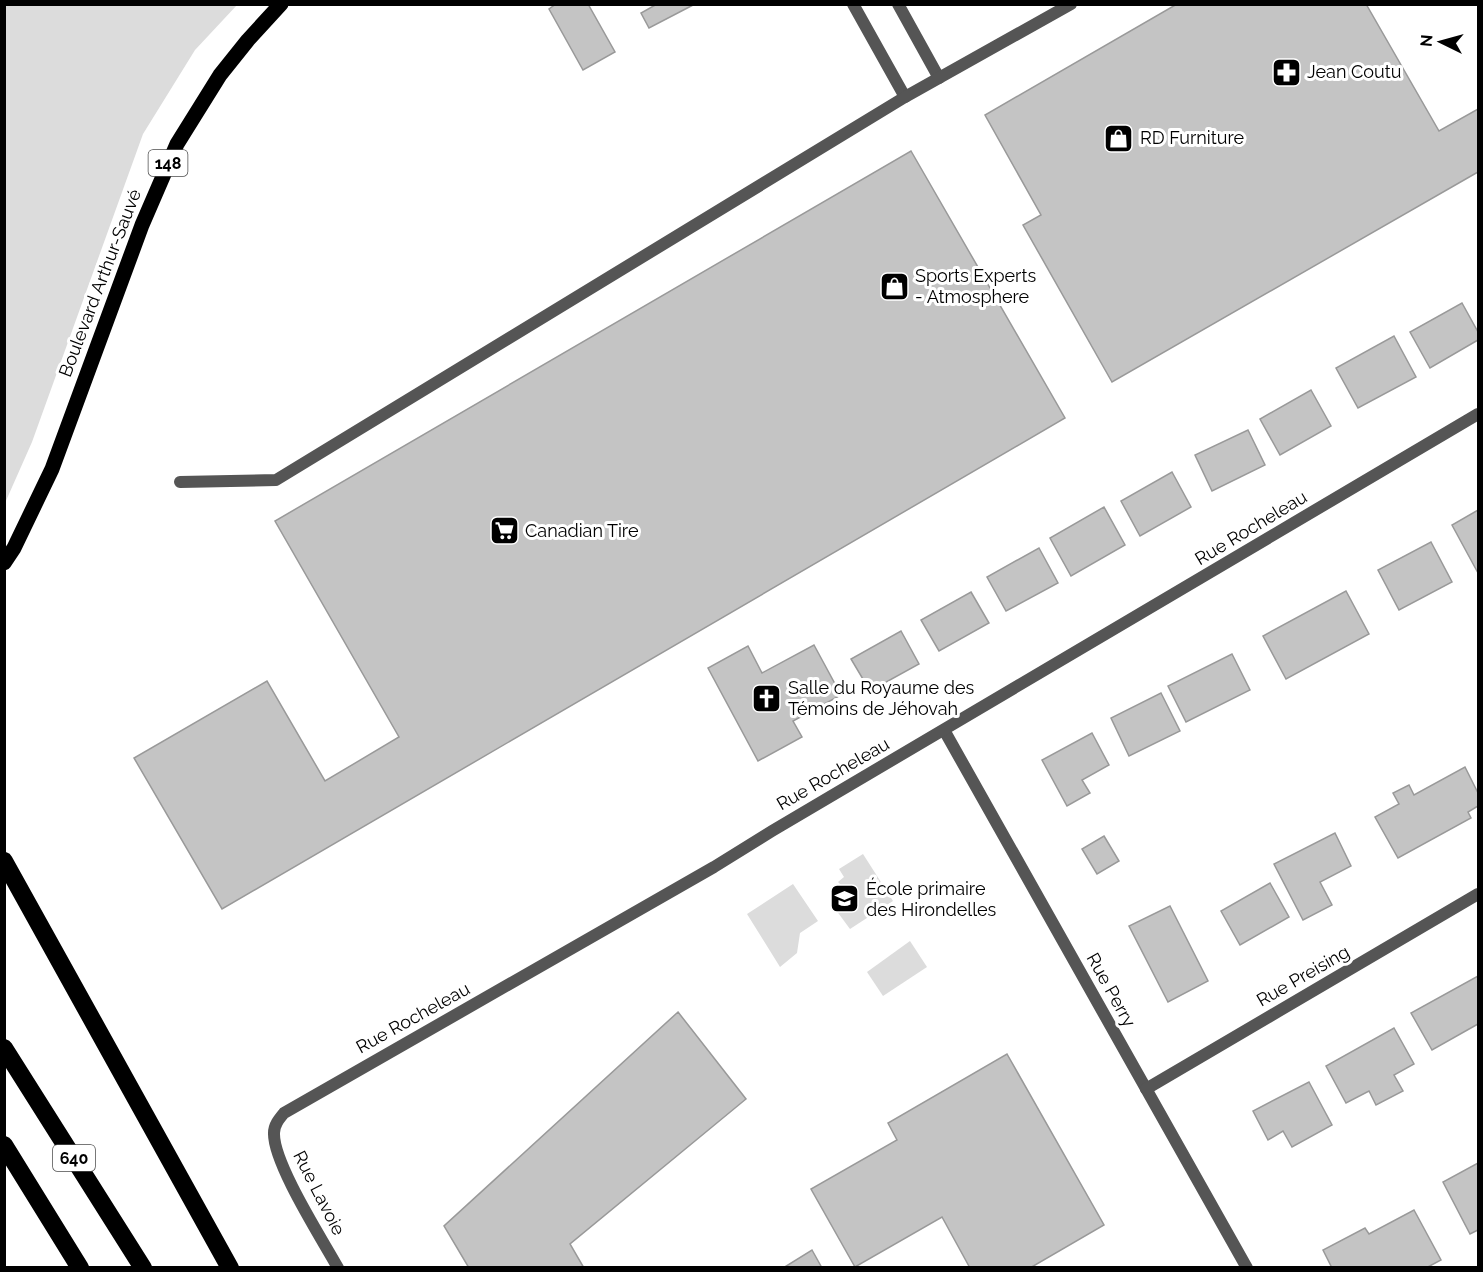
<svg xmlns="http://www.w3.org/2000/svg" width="1483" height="1272" font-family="Raleway,sans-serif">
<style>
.green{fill:#dcdcdc}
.building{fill:#c4c4c4;stroke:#999;stroke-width:1.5}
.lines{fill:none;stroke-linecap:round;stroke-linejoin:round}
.service{stroke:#555;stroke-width:12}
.minor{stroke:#555;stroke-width:12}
.primary{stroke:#000;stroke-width:15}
.motorway{stroke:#000;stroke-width:18}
.labels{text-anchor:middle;stroke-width:6;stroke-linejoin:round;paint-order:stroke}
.shield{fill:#fff;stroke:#4c4c4c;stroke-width:1.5}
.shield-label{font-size:16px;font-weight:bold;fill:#000}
.poi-label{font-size:18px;fill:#000;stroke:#fff;text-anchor:start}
.street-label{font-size:18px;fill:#000;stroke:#fff}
</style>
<rect width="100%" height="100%" fill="#fff"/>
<g class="green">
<polygon points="5,4 237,5 195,50 143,134 32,442 5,503"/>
<polygon points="863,854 893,901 850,929 833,906 841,900 836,892 842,886 838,882 844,877 839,869"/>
<polygon points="793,884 818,921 800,933 797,953 780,967 747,914"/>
<polygon points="910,941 927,967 883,996 867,972"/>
</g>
<g class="building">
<polygon points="556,4 588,4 615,52 583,70 549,9"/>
<polygon points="657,4 695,4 649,28 641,13"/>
<polygon points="1177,4 1366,4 1439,131 1478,109 1478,172 1112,382 1023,225 1041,215 985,115"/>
<polygon points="911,151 1065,418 222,909 134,758 267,681 325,781 399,737 275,521"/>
<polygon points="1462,303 1478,332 1478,340 1430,368 1410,332"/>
<polygon points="1394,336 1416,377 1358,408 1336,368"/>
<polygon points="1311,390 1331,426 1280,455 1260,419"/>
<polygon points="1248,430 1265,465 1212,491 1195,455"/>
<polygon points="1172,472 1191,507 1140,536 1121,501"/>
<polygon points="1104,507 1125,545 1071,576 1050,538"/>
<polygon points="1478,510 1478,573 1452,525"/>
<polygon points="1431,542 1452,582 1399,610 1378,570"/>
<polygon points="1039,548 1058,583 1006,611 987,577"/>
<polygon points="1346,591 1369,634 1286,679 1263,636"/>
<polygon points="971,592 989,623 939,651 921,620"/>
<polygon points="901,631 919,664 870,691 851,659"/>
<polygon points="814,645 841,695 793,721 802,737 758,761 708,668 748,646 762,673"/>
<polygon points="1232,654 1250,690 1186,722 1168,686"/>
<polygon points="1161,693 1180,731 1129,756 1111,718"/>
<polygon points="1092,733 1109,765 1082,780 1090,793 1067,806 1042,760"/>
<polygon points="1465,767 1478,793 1478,806 1468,812 1471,818 1398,858 1375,817 1399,804 1393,793 1409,785 1414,795"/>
<polygon points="1335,833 1351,866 1320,882 1332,905 1303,920 1274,864"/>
<polygon points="1104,836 1119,861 1097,874 1082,849"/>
<polygon points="1270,883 1289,917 1240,945 1221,911"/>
<polygon points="1170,906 1208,981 1168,1002 1129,926"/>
<polygon points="1478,976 1478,1024 1432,1050 1411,1013"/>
<polygon points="678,1012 746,1099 570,1244 584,1268 469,1268 444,1226"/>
<polygon points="1394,1028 1414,1064 1394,1075 1403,1091 1376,1105 1369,1091 1346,1103 1326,1066"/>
<polygon points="1007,1054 1104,1225 1030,1268 970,1268 942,1217 855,1267 811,1189 897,1140 888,1123"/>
<polygon points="1309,1082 1332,1125 1292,1147 1283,1131 1268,1140 1253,1111"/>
<polygon points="1478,1163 1478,1230 1470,1234 1443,1182"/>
<polygon points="1414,1210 1441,1260 1426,1268 1332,1268 1323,1250 1365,1228 1369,1234"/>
<polygon points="812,1250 822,1268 783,1268"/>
</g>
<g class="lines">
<g class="service">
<polyline points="853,4 905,97"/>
<polyline points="898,4 939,78"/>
<polyline points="180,482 276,480 905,97 1071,4"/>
</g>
<g class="minor">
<polyline points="944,730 1247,1268"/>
<polyline points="1146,1089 1478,894"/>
<path d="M 338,1268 C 322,1239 273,1163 274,1133 C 274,1125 279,1119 284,1113 L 714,867 L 772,831 L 1478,414"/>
</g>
<polyline class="primary" points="4,563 14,548 52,469 142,225 177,144 220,75 248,40 281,4"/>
<g class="motorway">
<polyline points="4,861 230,1268"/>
<polyline points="4,1048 143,1268"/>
<polyline points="4,1145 80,1268"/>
</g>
</g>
<defs>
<symbol id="pharmacy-square" viewBox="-11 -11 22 22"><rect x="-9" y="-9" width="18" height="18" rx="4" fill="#000" stroke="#fff"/><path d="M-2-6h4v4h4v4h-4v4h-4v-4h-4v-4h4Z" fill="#fff"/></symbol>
<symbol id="shop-square" viewBox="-11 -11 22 22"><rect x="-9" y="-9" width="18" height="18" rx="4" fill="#000" stroke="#fff"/><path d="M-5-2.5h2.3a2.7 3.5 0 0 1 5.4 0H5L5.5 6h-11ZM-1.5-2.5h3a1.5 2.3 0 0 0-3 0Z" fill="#fff"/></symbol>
<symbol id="supermarket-square" viewBox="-11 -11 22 22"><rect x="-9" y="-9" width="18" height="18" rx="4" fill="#000" stroke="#fff"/><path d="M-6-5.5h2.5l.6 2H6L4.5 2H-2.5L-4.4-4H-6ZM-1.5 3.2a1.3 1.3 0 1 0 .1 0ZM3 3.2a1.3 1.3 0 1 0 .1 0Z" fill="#fff"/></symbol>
<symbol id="church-square" viewBox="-11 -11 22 22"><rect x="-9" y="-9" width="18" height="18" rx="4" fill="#000" stroke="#fff"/><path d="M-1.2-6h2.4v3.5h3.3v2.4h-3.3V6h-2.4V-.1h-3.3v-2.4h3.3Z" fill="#fff"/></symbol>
<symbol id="school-square" viewBox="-11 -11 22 22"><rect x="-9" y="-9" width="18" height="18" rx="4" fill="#000" stroke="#fff"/><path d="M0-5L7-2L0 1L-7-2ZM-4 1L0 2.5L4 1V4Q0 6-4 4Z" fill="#fff"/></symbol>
</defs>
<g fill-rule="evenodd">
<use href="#pharmacy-square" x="1270" y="56" width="33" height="33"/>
<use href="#shop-square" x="1102" y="122" width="33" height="33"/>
<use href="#shop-square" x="878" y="270" width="33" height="33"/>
<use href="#supermarket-square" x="488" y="514" width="33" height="33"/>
<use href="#church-square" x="750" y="682" width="33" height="33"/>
<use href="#school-square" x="828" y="882" width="33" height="33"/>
</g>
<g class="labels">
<g class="shield">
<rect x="148.5" y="150" width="39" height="26" rx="4.5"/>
<rect x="53" y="1145" width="42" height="26" rx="4.5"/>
</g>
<g class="shield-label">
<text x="168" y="169">148</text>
<text x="74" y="1164">640</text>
</g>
<g class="poi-label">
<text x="1307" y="78">Jean Coutu</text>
<text x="1140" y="144">RD Furniture</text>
<text x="915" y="282">Sports Experts<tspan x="915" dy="21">- Atmosphere</tspan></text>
<text x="525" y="537">Canadian Tire</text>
<text x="788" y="694">Salle du Royaume des<tspan x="788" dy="21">Témoins de Jéhovah</tspan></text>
<text x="866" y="895">École primaire<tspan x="866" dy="21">des Hirondelles</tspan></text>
</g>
<g class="street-label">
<text transform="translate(100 283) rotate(-69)" y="6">Boulevard Arthur-Sauvé</text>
<text transform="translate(1251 528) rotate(-31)" y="6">Rue Rocheleau</text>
<text transform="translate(833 774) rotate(-30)" y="6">Rue Rocheleau</text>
<text transform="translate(1303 976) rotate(-30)" y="6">Rue Preising</text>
<text transform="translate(1111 990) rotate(61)" y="6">Rue Perry</text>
<text transform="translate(413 1018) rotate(-29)" y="6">Rue Rocheleau</text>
<text transform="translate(319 1193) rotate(63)" y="6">Rue Lavoie</text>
</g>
</g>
<rect width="1483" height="1272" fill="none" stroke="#000000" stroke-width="12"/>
<g transform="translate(1441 42) rotate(275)" stroke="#ffffff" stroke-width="4.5" paint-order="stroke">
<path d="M0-4.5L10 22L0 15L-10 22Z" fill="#000000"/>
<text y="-9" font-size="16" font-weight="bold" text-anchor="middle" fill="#000000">N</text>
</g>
</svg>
